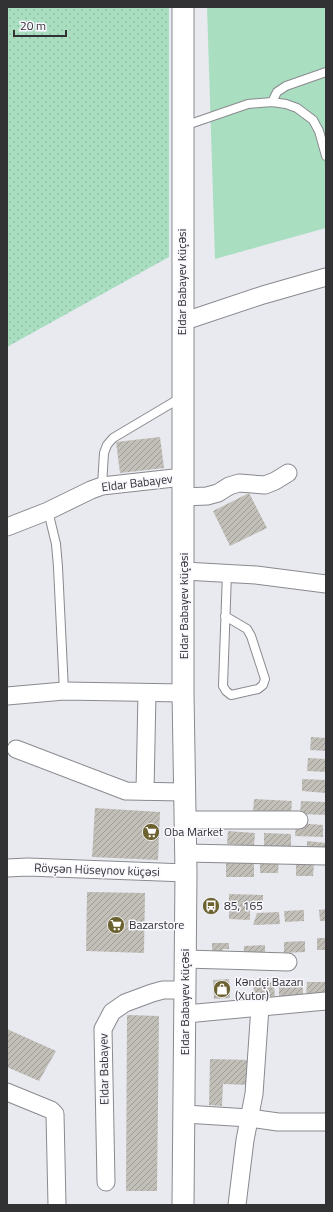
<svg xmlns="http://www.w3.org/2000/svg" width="333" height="1212" font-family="'Titillium Web',sans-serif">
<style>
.green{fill:#aadec1}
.park{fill:url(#park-dots)}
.building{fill:url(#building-hatch)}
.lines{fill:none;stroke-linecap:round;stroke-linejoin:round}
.service-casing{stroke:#898a8f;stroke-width:10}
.minor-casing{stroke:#898a8f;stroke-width:19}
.tertiary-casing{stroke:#898a8f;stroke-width:23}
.service{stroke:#fff;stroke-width:8}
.minor{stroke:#fff;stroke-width:17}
.tertiary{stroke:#fff;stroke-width:21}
.labels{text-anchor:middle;stroke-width:3;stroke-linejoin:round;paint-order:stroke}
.street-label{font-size:12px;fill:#323234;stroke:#f7f7fd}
.poi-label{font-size:12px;fill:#323234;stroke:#f7f7fd;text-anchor:start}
</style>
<defs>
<pattern id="park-dots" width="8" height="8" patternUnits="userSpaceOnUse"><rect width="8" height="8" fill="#aadec1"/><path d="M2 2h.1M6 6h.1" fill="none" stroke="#93bfa6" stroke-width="1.8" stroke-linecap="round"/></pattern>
<pattern id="building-hatch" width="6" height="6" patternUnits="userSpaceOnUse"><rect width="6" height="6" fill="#c2bfb9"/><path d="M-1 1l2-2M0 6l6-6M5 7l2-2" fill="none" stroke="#9e9c97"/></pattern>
</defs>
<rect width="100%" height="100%" fill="#e9eaf0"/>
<polygon class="green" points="207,7 326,7 326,228 215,259"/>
<polygon class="park" points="7,7 169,7 169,257 7,347"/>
<g class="building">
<polygon points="160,437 164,468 120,473 116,442"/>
<polygon points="249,493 267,528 230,546 213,511"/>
<polygon points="311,737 326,738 326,751 310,750"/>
<polygon points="308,758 326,759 326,772 307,771"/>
<polygon points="302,779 326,780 326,793 302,791"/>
<polygon points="254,799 292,801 291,814 253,812"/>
<polygon points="301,801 326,802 326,815 300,814"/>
<polygon points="95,808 160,812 158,860 92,857"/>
<polygon points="296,823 323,825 323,837 295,836"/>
<polygon points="228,831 255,833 254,846 227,844"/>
<polygon points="264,833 291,834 291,847 264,846"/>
<polygon points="307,841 326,843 326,850 307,849"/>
<rect x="226" y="858" width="28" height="19"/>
<polygon points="260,860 279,860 278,873 260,873"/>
<polygon points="296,863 314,863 313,876 296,876"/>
<polygon points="87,892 145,893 144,953 86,951"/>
<polygon points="229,894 263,895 263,908 250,908 250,920 229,919"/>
<polygon points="326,909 326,921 320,921 319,910"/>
<polygon points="304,910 304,921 285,922 284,911"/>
<polygon points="279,912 280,924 253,925 257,913"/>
<rect x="317" y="938" width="9" height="12"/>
<polygon points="305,941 305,952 284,953 284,942"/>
<polygon points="212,943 229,943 229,949 223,949 222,954 212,953"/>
<polygon points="265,945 265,955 244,956 244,946"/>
<polygon points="229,979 230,998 214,999 213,980"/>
<polygon points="279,981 303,982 303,996 279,996"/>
<polygon points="274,982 275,998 255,1000 253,984"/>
<polygon points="307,982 326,982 326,997 306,996"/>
<polygon points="127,1015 159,1016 157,1191 126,1191"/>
<polygon points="7,1029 56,1051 39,1081 7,1067"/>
<polygon points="210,1059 251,1060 250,1085 223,1084 222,1106 209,1105"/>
</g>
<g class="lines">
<defs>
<g id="service">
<polyline points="272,102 277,92 286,86 326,72"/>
<polyline points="184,126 248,104 272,102 286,104 297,108 313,120 319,131 326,156"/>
<polyline points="102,486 104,453 107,445 113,438 182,397"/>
<polyline points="48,511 56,544 58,567 64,691"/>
<polyline points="225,616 247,629 251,636 265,679 263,685 258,689 231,695 226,691 223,686 227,573"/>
</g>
<g id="minor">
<polyline points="182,322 263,295 326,277"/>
<polyline points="183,497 207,496 218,493 229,486 239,483 265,485 275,481 288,473"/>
<polyline points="7,527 48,511 91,490 102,486 183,477"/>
<polyline points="184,571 256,575 326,584"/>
<polyline points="7,696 64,691 183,693"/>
<polyline points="16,749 126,791 184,792"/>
<polyline points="145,791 147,693"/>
<polyline points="185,820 299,820"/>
<polyline points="186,853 326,856"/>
<polyline points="7,868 28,867 186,873"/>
<polyline points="185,959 288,962"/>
<polyline points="186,1014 326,1001"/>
<polyline points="7,1092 51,1110 55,1114 57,1205"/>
<polyline points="185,1114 249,1118 278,1122 326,1122"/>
<polyline points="106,1182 103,1029 112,1012 125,1003 152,993 163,990 185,990"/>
<polyline points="237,1205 245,1140 254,1094 260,1007"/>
</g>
<polyline id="tertiary" points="183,7 183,693 186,873 183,1205"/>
</defs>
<use href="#service" class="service-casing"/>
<use href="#minor" class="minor-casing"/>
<use href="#tertiary" class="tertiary-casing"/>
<use href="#service" class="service"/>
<use href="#minor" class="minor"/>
<use href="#tertiary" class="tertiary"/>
</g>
<defs>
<symbol id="supermarket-disc" viewBox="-11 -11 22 22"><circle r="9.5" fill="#6c622f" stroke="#f7f7fd"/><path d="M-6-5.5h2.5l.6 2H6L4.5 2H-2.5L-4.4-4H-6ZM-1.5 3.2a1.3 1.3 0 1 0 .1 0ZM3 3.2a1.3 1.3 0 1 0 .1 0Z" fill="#fff"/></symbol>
<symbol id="bus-disc" viewBox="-11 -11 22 22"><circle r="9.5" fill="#6c622f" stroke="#f7f7fd"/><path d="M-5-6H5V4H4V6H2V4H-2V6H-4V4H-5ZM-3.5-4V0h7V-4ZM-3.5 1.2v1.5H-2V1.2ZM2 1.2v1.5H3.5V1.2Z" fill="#fff"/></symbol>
<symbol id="shop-disc" viewBox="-11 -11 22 22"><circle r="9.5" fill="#6c622f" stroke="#f7f7fd"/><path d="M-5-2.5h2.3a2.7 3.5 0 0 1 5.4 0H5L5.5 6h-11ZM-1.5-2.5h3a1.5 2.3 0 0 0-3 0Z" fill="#fff"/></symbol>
</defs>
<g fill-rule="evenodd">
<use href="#supermarket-disc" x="141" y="822" width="20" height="20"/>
<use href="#bus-disc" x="201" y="896" width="20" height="20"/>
<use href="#supermarket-disc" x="106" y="915" width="20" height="20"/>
<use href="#shop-disc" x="212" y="979" width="20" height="20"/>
</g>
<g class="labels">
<g class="street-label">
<text transform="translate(182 282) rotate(-90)" y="4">Eldar Babayev küçəsi</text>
<text transform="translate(137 483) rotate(-7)" y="4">Eldar Babayev</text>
<text transform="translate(184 606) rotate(-90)" y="4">Eldar Babayev küçəsi</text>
<text transform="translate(97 870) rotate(2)" y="4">Rövşən Hüseynov küçəsi</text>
<text transform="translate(185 1002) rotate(-90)" y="4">Eldar Babayev küçəsi</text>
<text transform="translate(104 1069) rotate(-91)" y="4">Eldar Babayev</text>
</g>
<g class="poi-label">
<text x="164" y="836">Oba Market</text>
<text x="224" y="910">85, 165</text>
<text x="129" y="929">Bazarstore</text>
<text x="235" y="986">Kəndçi Bazarı<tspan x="235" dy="14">(Xutor)</tspan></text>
</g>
</g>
<rect width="333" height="1212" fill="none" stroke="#323234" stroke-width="16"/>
<path d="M14 30v6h52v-6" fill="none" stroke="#323234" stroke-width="2"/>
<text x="20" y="30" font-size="12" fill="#323234" stroke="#f7f7fd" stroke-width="3" paint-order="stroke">20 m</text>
</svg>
